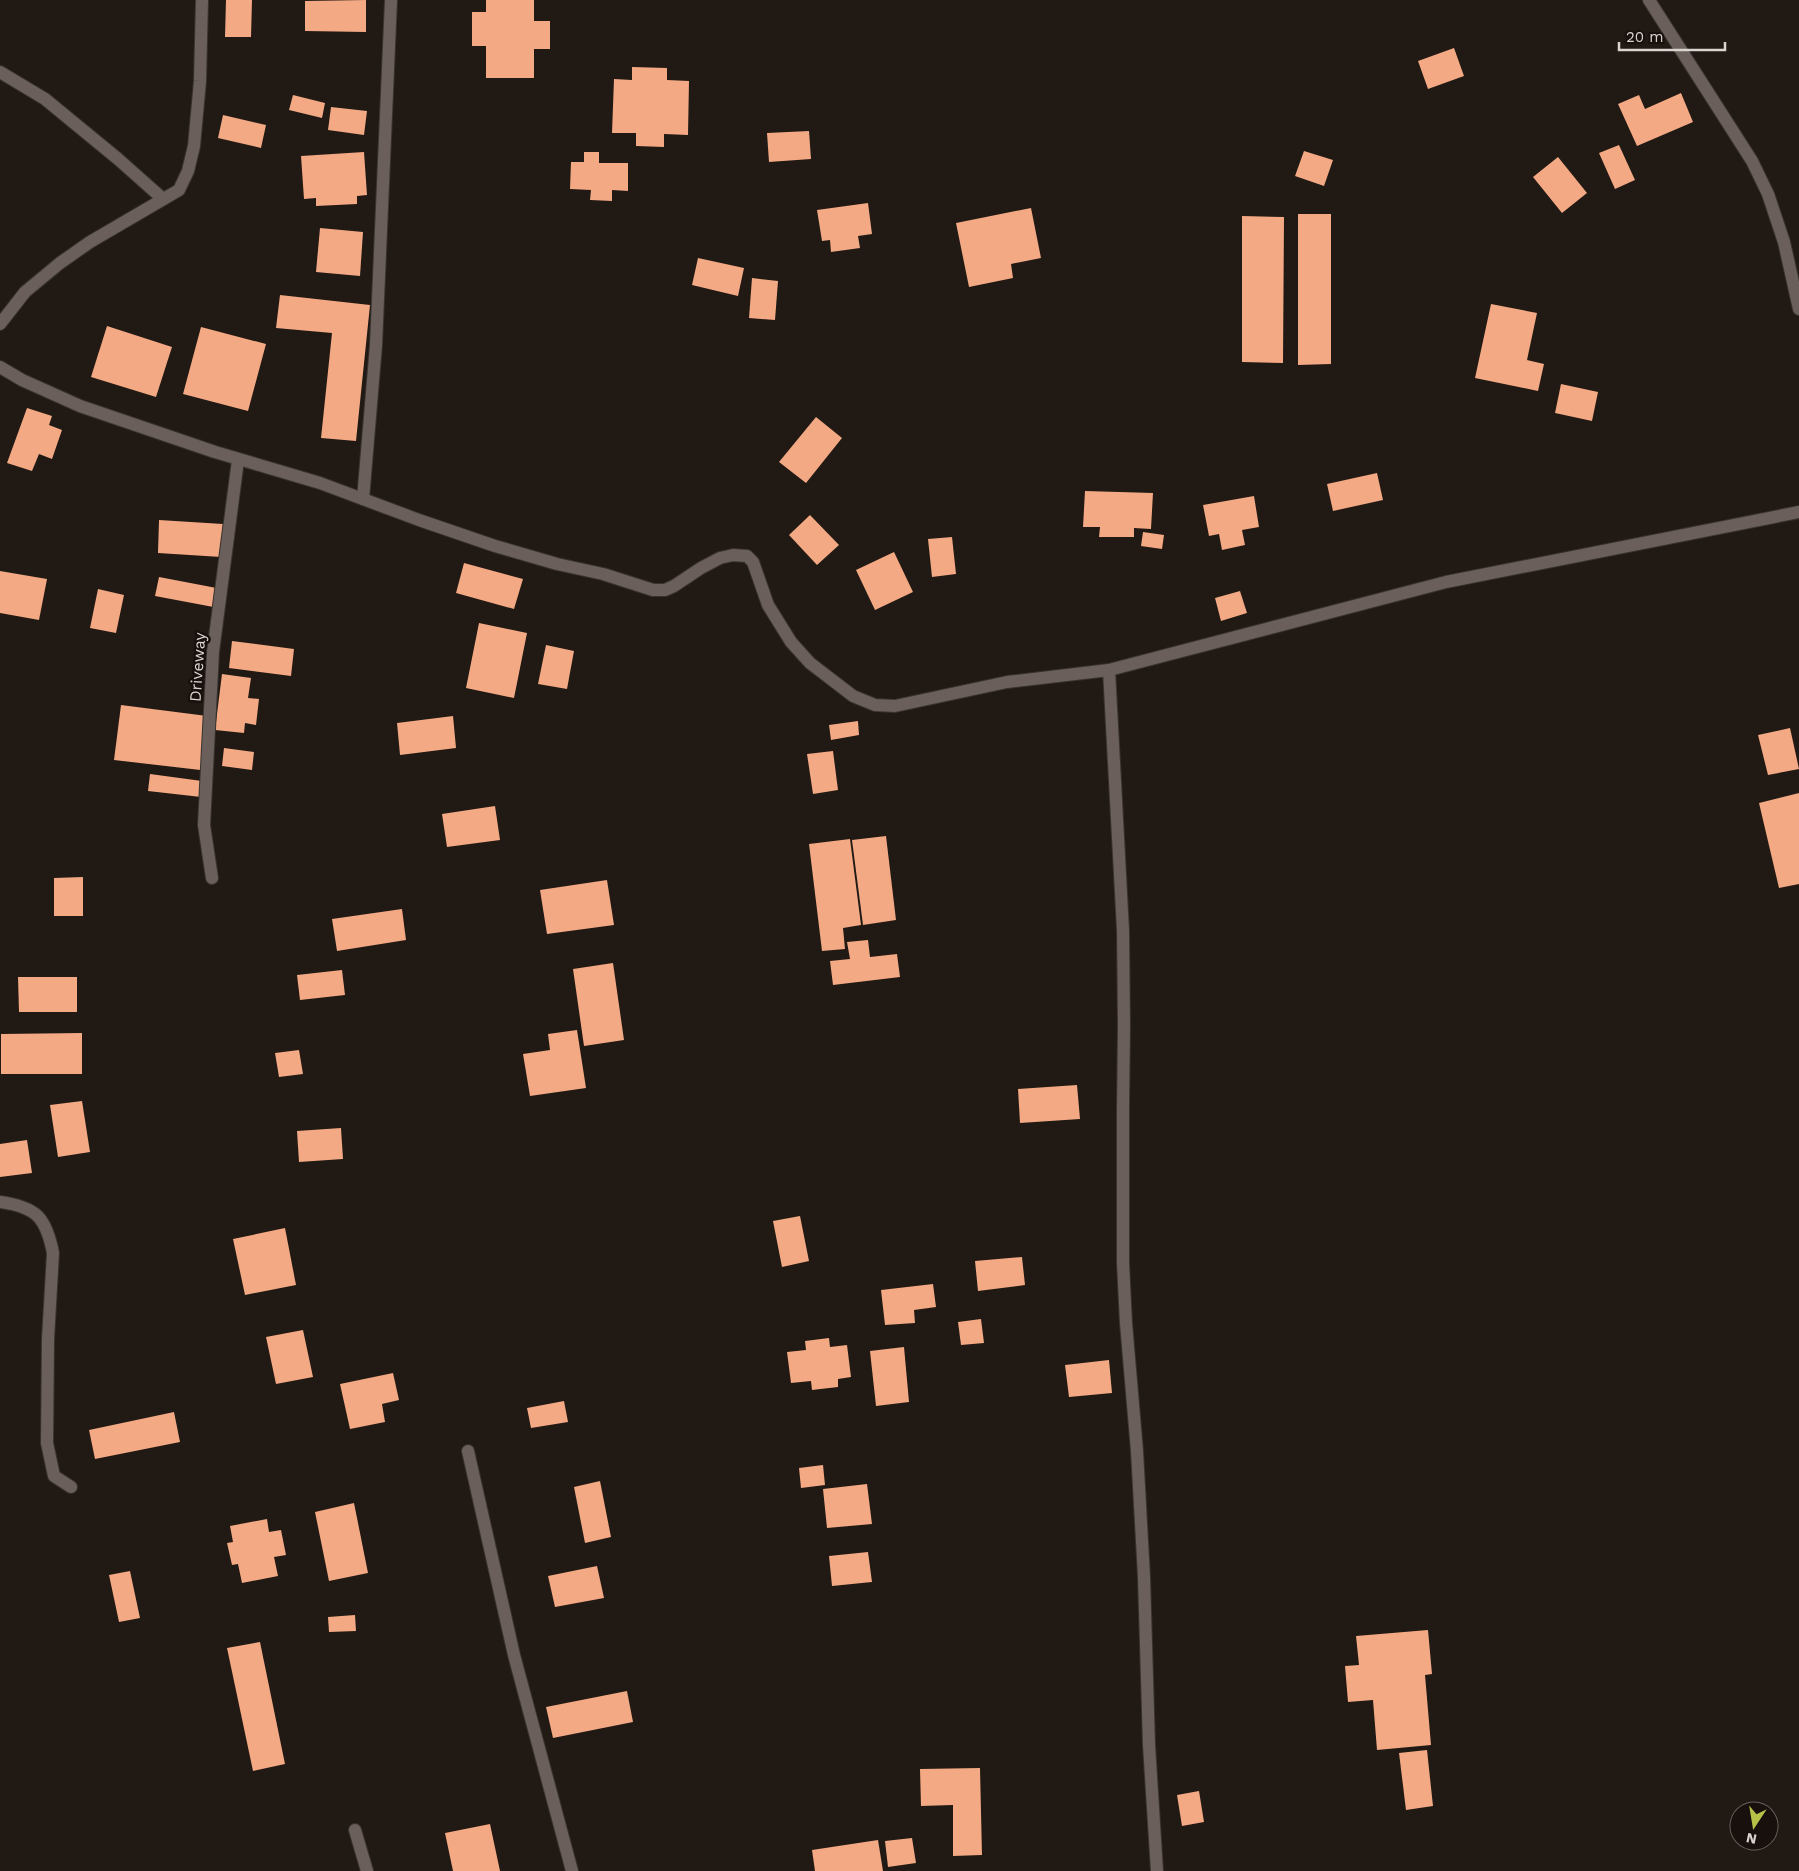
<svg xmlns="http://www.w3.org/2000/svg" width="1799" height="1871" font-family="'Work Sans',sans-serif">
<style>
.building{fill:#f3a983}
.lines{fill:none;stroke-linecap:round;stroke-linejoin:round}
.minor-casing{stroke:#393330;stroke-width:14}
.minor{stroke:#6a5f5a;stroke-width:12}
.labels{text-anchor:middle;stroke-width:5;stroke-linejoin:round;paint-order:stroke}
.street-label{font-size:16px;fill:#dad4d1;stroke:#18100c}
</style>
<rect width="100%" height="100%" fill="#211914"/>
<g class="building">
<polygon points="226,0 252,0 251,37 225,37"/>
<polygon points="366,0 366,32 305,31 305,1"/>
<polygon points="486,0 534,0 534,21 550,21 550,49 534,49 534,78 486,78 486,46 472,46 472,12 486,12"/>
<polygon points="1454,48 1464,76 1428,89 1418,61"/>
<polygon points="632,67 667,68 667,80 689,81 688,135 664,134 664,147 636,146 636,133 612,133 614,79 632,80"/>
<polygon points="1681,93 1693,122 1637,146 1618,104 1639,95 1645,109"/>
<polygon points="293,95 325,103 322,118 289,110"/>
<polygon points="331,107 367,111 364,135 328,130"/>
<polygon points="223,115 266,125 261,148 218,138"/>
<polygon points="809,131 811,159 769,162 767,133"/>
<polygon points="1619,145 1635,180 1615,189 1599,153"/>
<polygon points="1304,151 1333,160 1324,186 1295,176"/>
<polygon points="364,152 367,195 357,196 357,204 316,206 316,198 304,199 301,156"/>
<polygon points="584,152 599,152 599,163 628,163 628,191 612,190 612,201 590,200 591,190 570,189 571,162 584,162"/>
<polygon points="1558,157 1587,193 1562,213 1533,177"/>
<polygon points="868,203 872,234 858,236 860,248 831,252 830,240 822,241 817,210"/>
<polygon points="1031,208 1041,258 1011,264 1013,278 969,287 956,223"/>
<polygon points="1298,214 1331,214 1331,364 1298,365"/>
<polygon points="1242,216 1284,217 1283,363 1242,362"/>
<polygon points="320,228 363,232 360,276 316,272"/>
<polygon points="698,258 744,268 738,296 692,285"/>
<polygon points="752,278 778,281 775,320 749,318"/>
<polygon points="280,295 370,305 356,441 321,438 332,333 276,328"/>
<polygon points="1491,304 1537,313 1527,360 1544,364 1538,391 1475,378"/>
<polygon points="107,326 172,347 156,397 91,377"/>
<polygon points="201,327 266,344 248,411 183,394"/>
<polygon points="1561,384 1598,392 1592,421 1555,413"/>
<polygon points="27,408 52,416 49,425 62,430 52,459 39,454 32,471 7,463"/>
<polygon points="816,417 842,438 806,483 779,462"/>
<polygon points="1377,473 1383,500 1333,511 1327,484"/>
<polygon points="1085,491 1153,493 1151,529 1134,528 1134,537 1099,537 1100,527 1083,527"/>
<polygon points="1254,496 1259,527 1242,530 1245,545 1222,550 1219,534 1209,536 1203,505"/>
<polygon points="810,515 839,545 817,565 789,535"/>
<polygon points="159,520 223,524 221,557 158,553"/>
<polygon points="1143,532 1164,535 1162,549 1141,546"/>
<polygon points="952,537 956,574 932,577 928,539"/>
<polygon points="894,552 913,592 875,610 856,570"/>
<polygon points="464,563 523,579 514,609 456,593"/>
<polygon points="0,571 47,579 39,620 0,613"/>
<polygon points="159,577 227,590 224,609 155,596"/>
<polygon points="98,589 124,595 116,633 90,628"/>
<polygon points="1240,591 1247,613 1221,621 1215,598"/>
<polygon points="479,623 527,633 514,698 466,688"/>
<polygon points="232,641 294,649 291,676 229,668"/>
<polygon points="546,645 574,651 567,689 538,684"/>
<polygon points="222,674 251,678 248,698 259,699 256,725 245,723 244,733 215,730"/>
<polygon points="121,705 215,717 209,771 114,760"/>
<polygon points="453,716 456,748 400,755 397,723"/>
<polygon points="858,721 859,735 831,740 829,725"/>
<polygon points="1790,728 1799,769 1768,775 1758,735"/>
<polygon points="224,748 254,752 252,770 222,766"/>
<polygon points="833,751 838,790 813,794 807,754"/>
<polygon points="150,774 202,781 201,797 148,791"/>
<polygon points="1799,793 1799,884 1779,888 1759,803"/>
<polygon points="495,806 500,840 447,847 442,814"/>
<polygon points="886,836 896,920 863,925 852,840"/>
<polygon points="850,839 861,925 843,928 845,949 822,951 809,844"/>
<polygon points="83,877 83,916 54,916 54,878"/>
<polygon points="607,880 614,925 547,934 540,890"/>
<polygon points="402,909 406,940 337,951 332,919"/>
<polygon points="868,940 870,957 897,954 900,977 833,985 830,961 850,959 847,942"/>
<polygon points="613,963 624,1040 584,1046 573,969"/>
<polygon points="342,970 345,995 300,1000 297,975"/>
<polygon points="18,977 77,977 77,1012 19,1012"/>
<polygon points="577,1030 586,1088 530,1096 523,1054 550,1050 548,1034"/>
<polygon points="82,1033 82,1074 1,1074 1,1034"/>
<polygon points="299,1050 303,1074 279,1077 275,1053"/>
<polygon points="1077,1085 1080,1119 1020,1123 1018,1089"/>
<polygon points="82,1101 90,1152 58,1157 50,1105"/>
<polygon points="341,1128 343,1159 299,1162 297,1131"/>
<polygon points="27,1140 32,1173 0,1177 0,1144"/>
<polygon points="800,1216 809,1261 782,1267 773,1221"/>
<polygon points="285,1228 296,1285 245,1295 233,1239"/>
<polygon points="1022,1257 1025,1285 978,1291 975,1261"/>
<polygon points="933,1284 936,1307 914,1310 915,1323 885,1325 881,1290"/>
<polygon points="981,1319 984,1343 961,1345 958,1322"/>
<polygon points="303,1330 313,1377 276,1384 266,1337"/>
<polygon points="829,1338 830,1347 847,1345 851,1377 838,1379 838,1387 812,1390 811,1381 791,1383 787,1352 806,1350 805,1341"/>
<polygon points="904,1347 909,1402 876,1406 870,1351"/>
<polygon points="1109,1360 1112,1393 1069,1397 1065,1365"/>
<polygon points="393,1373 399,1400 382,1404 385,1422 350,1429 340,1384"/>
<polygon points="564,1401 568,1422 531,1428 527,1408"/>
<polygon points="174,1412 180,1442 95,1459 89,1430"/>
<polygon points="823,1465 825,1485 801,1488 799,1468"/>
<polygon points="600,1481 611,1537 585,1543 574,1487"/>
<polygon points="867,1484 872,1524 827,1528 823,1489"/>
<polygon points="354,1503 368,1573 329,1581 315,1512"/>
<polygon points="267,1519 269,1532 281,1530 286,1555 274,1557 278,1576 242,1583 238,1564 232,1565 227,1543 233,1542 230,1526"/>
<polygon points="868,1552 872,1582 832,1586 829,1556"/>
<polygon points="597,1566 604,1598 555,1607 548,1576"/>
<polygon points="130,1571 140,1618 119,1622 109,1575"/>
<polygon points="355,1615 356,1631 329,1632 328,1617"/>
<polygon points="1428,1630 1432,1674 1425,1675 1431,1745 1377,1750 1373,1700 1348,1702 1345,1666 1359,1665 1356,1636"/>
<polygon points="260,1642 285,1764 253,1771 227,1648"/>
<polygon points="627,1691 633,1722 553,1738 546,1707"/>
<polygon points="1427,1750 1433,1806 1406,1810 1399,1753"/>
<polygon points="980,1768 982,1855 953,1856 953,1805 921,1806 920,1769"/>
<polygon points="1199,1791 1204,1822 1182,1826 1177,1795"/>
<polygon points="490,1824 500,1871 453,1871 445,1833"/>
<polygon points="912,1838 916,1863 888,1867 885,1841"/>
<polygon points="878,1840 883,1871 815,1871 812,1850"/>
</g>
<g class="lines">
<defs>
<g id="minor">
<polyline points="1649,0 1752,161 1768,194 1784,242 1799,309"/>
<polyline points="0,72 45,99 118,159 163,199"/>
<polyline points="0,324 25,292 60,263 90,242 179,190 188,171 194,146 200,81 202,0"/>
<polyline points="0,367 22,380 80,406 215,452 320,483 419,520 495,546 557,564 603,574 653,590 665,590 674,586 701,568 720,558 733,555 747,556 753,562 768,605 791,642 810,663 853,696 875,705 895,706 1007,682 1109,670 1446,582 1799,512"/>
<polyline points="363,499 376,345 391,0"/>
<polyline points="1109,670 1123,930 1124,1026 1123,1108 1123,1263 1126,1323 1137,1451 1144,1577 1149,1745 1157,1871"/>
<polyline points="212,878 204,825 213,652 238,460"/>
<path d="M 0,1202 C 36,1207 46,1217 53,1253 L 48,1339 L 47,1443 L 54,1476 L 71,1487"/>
<polyline points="468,1451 514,1655 572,1871"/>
<polyline points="355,1830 367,1871"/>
</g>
</defs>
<use href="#minor" class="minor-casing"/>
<use href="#minor" class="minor"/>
</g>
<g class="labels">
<g class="street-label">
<text transform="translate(197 667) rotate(-86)" y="6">Driveway</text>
</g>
</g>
<g transform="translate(1754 1826) rotate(192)"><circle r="24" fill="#18100c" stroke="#665e5b"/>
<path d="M0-4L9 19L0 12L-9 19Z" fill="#b7c147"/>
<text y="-8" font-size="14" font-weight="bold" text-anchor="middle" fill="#dad4d1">N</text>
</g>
<path d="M1619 42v8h106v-8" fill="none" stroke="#dad4d1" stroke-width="2.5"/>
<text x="1626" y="42" font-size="15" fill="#dad4d1" stroke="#18100c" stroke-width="4" paint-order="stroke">20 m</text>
</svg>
